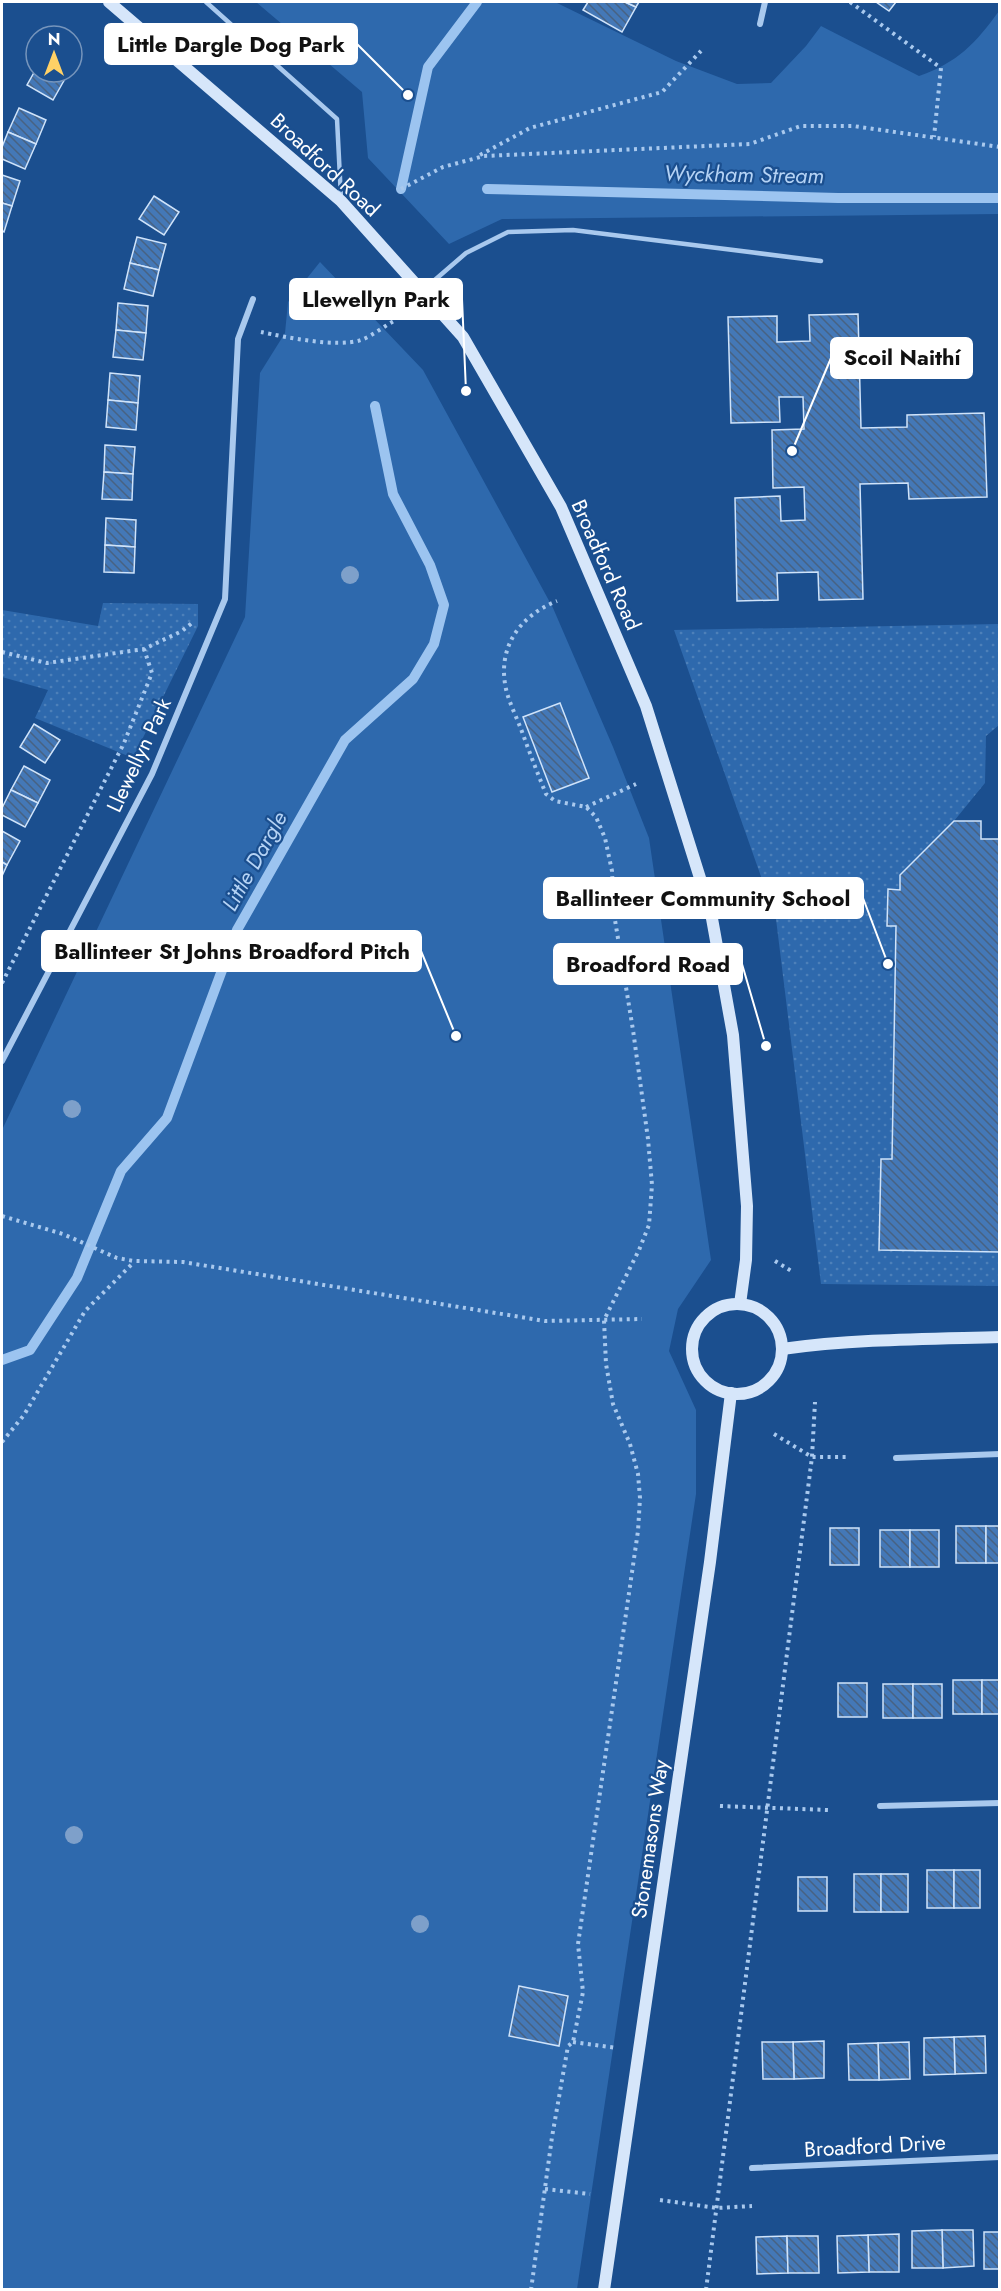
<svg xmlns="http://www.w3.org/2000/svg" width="1001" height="2291" font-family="Jost,sans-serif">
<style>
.grass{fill:url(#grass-dots)}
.park{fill:#2e69ad}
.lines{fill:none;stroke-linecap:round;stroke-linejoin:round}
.stream{stroke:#9cc4f0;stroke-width:10}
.building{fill:url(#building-back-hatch);stroke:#cfe3fa;stroke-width:1.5}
.path{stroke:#a9c9ee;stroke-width:4;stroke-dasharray:3 4.5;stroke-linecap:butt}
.lane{stroke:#a9c9ee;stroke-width:4.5}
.street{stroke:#a9c9ee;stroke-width:6}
.secondary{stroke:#d6e6fa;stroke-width:12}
.tree{fill:#7ea0ca}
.labels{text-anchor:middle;stroke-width:4.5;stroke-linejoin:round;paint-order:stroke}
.street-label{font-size:21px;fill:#fff;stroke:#1b4f8f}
.water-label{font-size:22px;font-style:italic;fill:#b5d3f5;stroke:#1b4f8f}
.leader{fill:none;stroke:#fff;stroke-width:2}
.callout-dot{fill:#fff;stroke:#1b4f8f;stroke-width:2}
.callout{fill:#fff;stroke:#fff;stroke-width:2}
.callout-label{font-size:22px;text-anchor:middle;font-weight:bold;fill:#111}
</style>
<defs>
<pattern id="grass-dots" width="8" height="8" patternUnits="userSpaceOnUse" patternTransform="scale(1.5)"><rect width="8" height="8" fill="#2e69ad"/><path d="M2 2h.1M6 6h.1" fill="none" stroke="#4d80b9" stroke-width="1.8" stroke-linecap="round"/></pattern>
<pattern id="building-back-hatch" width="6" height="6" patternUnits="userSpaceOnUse" patternTransform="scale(1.5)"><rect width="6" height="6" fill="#4478b7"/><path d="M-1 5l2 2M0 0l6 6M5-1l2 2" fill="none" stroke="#486282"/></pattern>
</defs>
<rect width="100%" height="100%" fill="#1b4f8f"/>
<g class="grass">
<polygon points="103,603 198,604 198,626 133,758 35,718 48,690 2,677 2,610 98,626"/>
<polygon points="999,624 999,725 986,736 985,783 954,821 900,875 900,890 888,889 887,925 896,926 892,1159 881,1159 879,1249 999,1252 999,1286 821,1284 776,919 674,630"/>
</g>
<g class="park">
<path d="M 256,2 L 558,2 L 557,3 L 676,61 L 737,84 L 771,83 L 806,46 L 821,26 L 919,76 C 957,63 976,43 999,11 L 999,214 L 502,219 L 449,244 L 368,158 L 362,92 Z"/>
<polygon points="320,262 423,370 553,608 613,747 649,838 711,1260 678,1309 669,1351 696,1410 696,1494 577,2289 2,2289 2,1130 245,617 260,373 285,333 288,302"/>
</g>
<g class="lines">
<g class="stream">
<polyline points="401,189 428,67 477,2"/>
<polyline points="487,189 838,198 1000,198"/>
<polyline points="2,1360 30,1350 77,1278 121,1171 167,1118 237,930 345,740 413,679 434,644 444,605 430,565 393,494 375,406"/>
</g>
</g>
<g class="building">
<polygon points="588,2 625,2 636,7 622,32 583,10"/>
<polygon points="625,2 639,2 636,7"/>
<polygon points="876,2 896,2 889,11"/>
<polygon points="36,69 36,72 58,72 66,77 53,100 27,85"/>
<polygon points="19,108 46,120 36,144 8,132"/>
<polygon points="8,132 36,144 25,169 2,159 2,147"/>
<polygon points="2,175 20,181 12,206 2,203"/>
<polygon points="154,196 179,212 164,235 139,219"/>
<polygon points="2,203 12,206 4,232 2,231"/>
<polygon points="137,237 166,244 159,270 130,263"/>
<polygon points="130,263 159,270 153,296 124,289"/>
<polygon points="118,303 148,306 146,333 116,330"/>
<polygon points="858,314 861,428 907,427 907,415 984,413 987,497 909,499 908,483 860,484 863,599 819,600 818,572 777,573 778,600 737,601 735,498 780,496 781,521 805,520 804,487 773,488 772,430 804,429 803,397 779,397 780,422 731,423 728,317 777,316 777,342 810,341 809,315"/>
<polygon points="116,330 146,333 143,360 113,357"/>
<polygon points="110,373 140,376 138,403 108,400"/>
<polygon points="108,400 138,403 136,430 106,427"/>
<polygon points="105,445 135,447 133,474 104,472"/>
<polygon points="104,472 133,474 132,500 102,499"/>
<polygon points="106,518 136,520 135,547 105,545"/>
<polygon points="105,545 135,547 134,573 104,572"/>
<polygon points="560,703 589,778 552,792 523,717"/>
<polygon points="34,724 60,740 45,763 20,747"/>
<polygon points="24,766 50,780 38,803 11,790"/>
<polygon points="11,790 38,803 25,827 2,815 2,808"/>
<polygon points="954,821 981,821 981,839 1000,839 1000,1252 879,1250 881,1159 892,1159 896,926 887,926 888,889 900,890 900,875"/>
<polygon points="2,831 20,841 7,865 2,862"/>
<polygon points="2,862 7,865 2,876"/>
<rect x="956" y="1526" width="30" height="37"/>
<rect x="986" y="1526" width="14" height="37"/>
<rect x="830" y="1528" width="29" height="37"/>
<rect x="880" y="1530" width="30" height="37"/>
<rect x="910" y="1530" width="29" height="37"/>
<rect x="953" y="1680" width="29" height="34"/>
<rect x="982" y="1680" width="18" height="34"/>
<rect x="838" y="1683" width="29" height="34"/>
<rect x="883" y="1684" width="30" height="34"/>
<rect x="913" y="1684" width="29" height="34"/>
<rect x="927" y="1870" width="27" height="38"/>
<rect x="954" y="1870" width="26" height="38"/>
<rect x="854" y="1874" width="27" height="38"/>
<rect x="881" y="1874" width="27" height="38"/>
<rect x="798" y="1877" width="29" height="34"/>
<polygon points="519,1986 568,1996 559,2046 509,2036"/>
<polygon points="985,2036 986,2073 955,2074 954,2037"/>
<polygon points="954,2037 955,2074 924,2075 924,2038"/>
<polygon points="824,2041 824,2078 794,2079 793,2042"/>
<polygon points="762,2042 793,2042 794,2079 763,2079"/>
<polygon points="909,2042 910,2079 879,2080 878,2043"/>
<polygon points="878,2043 879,2080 849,2080 848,2044"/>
<polygon points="942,2230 973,2230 974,2266 943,2268"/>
<polygon points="942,2230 943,2268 912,2268 912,2231"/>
<rect x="984" y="2232" width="16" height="37"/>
<polygon points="899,2234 899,2272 869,2272 868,2235"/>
<polygon points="868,2235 869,2272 838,2273 837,2236"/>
<polygon points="787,2236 788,2273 757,2274 756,2237"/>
<polygon points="787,2236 818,2236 819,2273 788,2273"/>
</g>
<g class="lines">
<g class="path">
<polyline points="850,2 941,68 934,137"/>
<polyline points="480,155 530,128 662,92 701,51"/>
<polyline points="401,189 443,167 484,156 750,144 801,126 853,126 1000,147"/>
<path d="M 261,332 C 285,337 337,348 361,340 C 372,336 383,327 394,321"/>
<polyline points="2,652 47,663 144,649 182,631 192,623"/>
<polyline points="586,807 636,784"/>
<polyline points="2,983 124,743 152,673 144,649"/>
<polyline points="2,1216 63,1234 117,1258 134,1261 183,1262 545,1321 642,1319"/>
<polyline points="775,1261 793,1272"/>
<polyline points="774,1434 812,1457 847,1457"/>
<polyline points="2,1442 24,1415 85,1311 134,1262"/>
<polyline points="720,1806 828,1810"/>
<polyline points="573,2042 617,2048"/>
<polyline points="545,2189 590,2194"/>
<polyline points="660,2200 717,2208 752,2206"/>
<path d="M 531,2290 L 552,2137 L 568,2046 L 573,2042 L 583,1992 L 578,1944 L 638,1531 L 640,1498 L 638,1474 L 630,1444 L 613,1404 L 606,1364 L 604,1320 L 639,1250 L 649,1225 L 652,1185 L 648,1139 L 633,1030 L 614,914 L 612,871 L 605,838 L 596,817 L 586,807 L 555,801 L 546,794 C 537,772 529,751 521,729 C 516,716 509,702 506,689 C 497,648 519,616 557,601"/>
<polyline points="706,2290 812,1457 815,1402"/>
</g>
<g class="lane">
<polyline points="206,2 337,119 341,198"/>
<polyline points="422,291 466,253 508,232 573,230 821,261"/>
</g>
<g class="street">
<polyline points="760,24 765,2"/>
<polyline points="2,1061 152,774 225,599 238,339 253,299"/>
<polyline points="896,1458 1000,1454"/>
<polyline points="880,1806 1000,1803"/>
<polyline points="752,2168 1000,2157"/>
</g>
<g class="secondary">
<polyline points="109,2 341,201 463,337 561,507 646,706 711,913 733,1035 747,1206 746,1260 740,1304"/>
<circle cx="737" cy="1349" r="45"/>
<path d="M 782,1349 C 854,1339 927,1339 1000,1337"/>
<polyline points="604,2290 710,1562 731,1393"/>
</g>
</g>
<g class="tree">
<circle cx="350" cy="575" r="9"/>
<circle cx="72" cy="1109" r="9"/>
<circle cx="74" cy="1835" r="9"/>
<circle cx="420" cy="1924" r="9"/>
</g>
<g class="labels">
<g class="street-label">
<text transform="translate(325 165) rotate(43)" y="7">Broadford Road</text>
<text transform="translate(606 565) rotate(66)" y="7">Broadford Road</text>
<text transform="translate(139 755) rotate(-65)" y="7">Llewellyn Park</text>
<text transform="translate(650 1839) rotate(-82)" y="7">Stonemasons Way</text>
<text transform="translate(875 2146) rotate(-3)" y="7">Broadford Drive</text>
</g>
<g class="water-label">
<text transform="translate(744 174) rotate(1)" y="8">Wyckham Stream</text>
<text transform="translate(254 861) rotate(-61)" y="8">Little Dargle</text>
</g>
</g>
<path class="leader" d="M408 95L357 44M466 391L462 299M792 451L831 358M888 964L863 898M456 1036L421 951M766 1046L742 964"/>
<g class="callout-dot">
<circle cx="408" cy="95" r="6"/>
<circle cx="466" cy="391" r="6"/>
<circle cx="792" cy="451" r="6"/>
<circle cx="888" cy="964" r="6"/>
<circle cx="456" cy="1036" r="6"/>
<circle cx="766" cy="1046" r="6"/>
</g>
<g class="callout">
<rect x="105" y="24" width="252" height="40" rx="6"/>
<rect x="290" y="279" width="172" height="40" rx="6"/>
<rect x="831" y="338" width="141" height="40" rx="6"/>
<rect x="544" y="878" width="319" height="40" rx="6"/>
<rect x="42" y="931" width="379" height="40" rx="6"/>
<rect x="554" y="944" width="188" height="40" rx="6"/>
</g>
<g class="callout-label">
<text x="231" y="52">Little Dargle Dog Park</text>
<text x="376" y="307">Llewellyn Park</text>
<text x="902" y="365">Scoil Naithí</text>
<text x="703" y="906">Ballinteer Community School</text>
<text x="232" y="959">Ballinteer St Johns Broadford Pitch</text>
<text x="648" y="972">Broadford Road</text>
</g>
<rect width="1001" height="2291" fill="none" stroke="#ffffff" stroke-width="6"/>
<g transform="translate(54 54)"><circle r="28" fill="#1b4f8f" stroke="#7695bc" stroke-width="1.5"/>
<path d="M0-4.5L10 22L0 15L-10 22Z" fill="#ffd166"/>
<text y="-9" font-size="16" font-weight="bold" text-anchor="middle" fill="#ffffff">N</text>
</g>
</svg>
